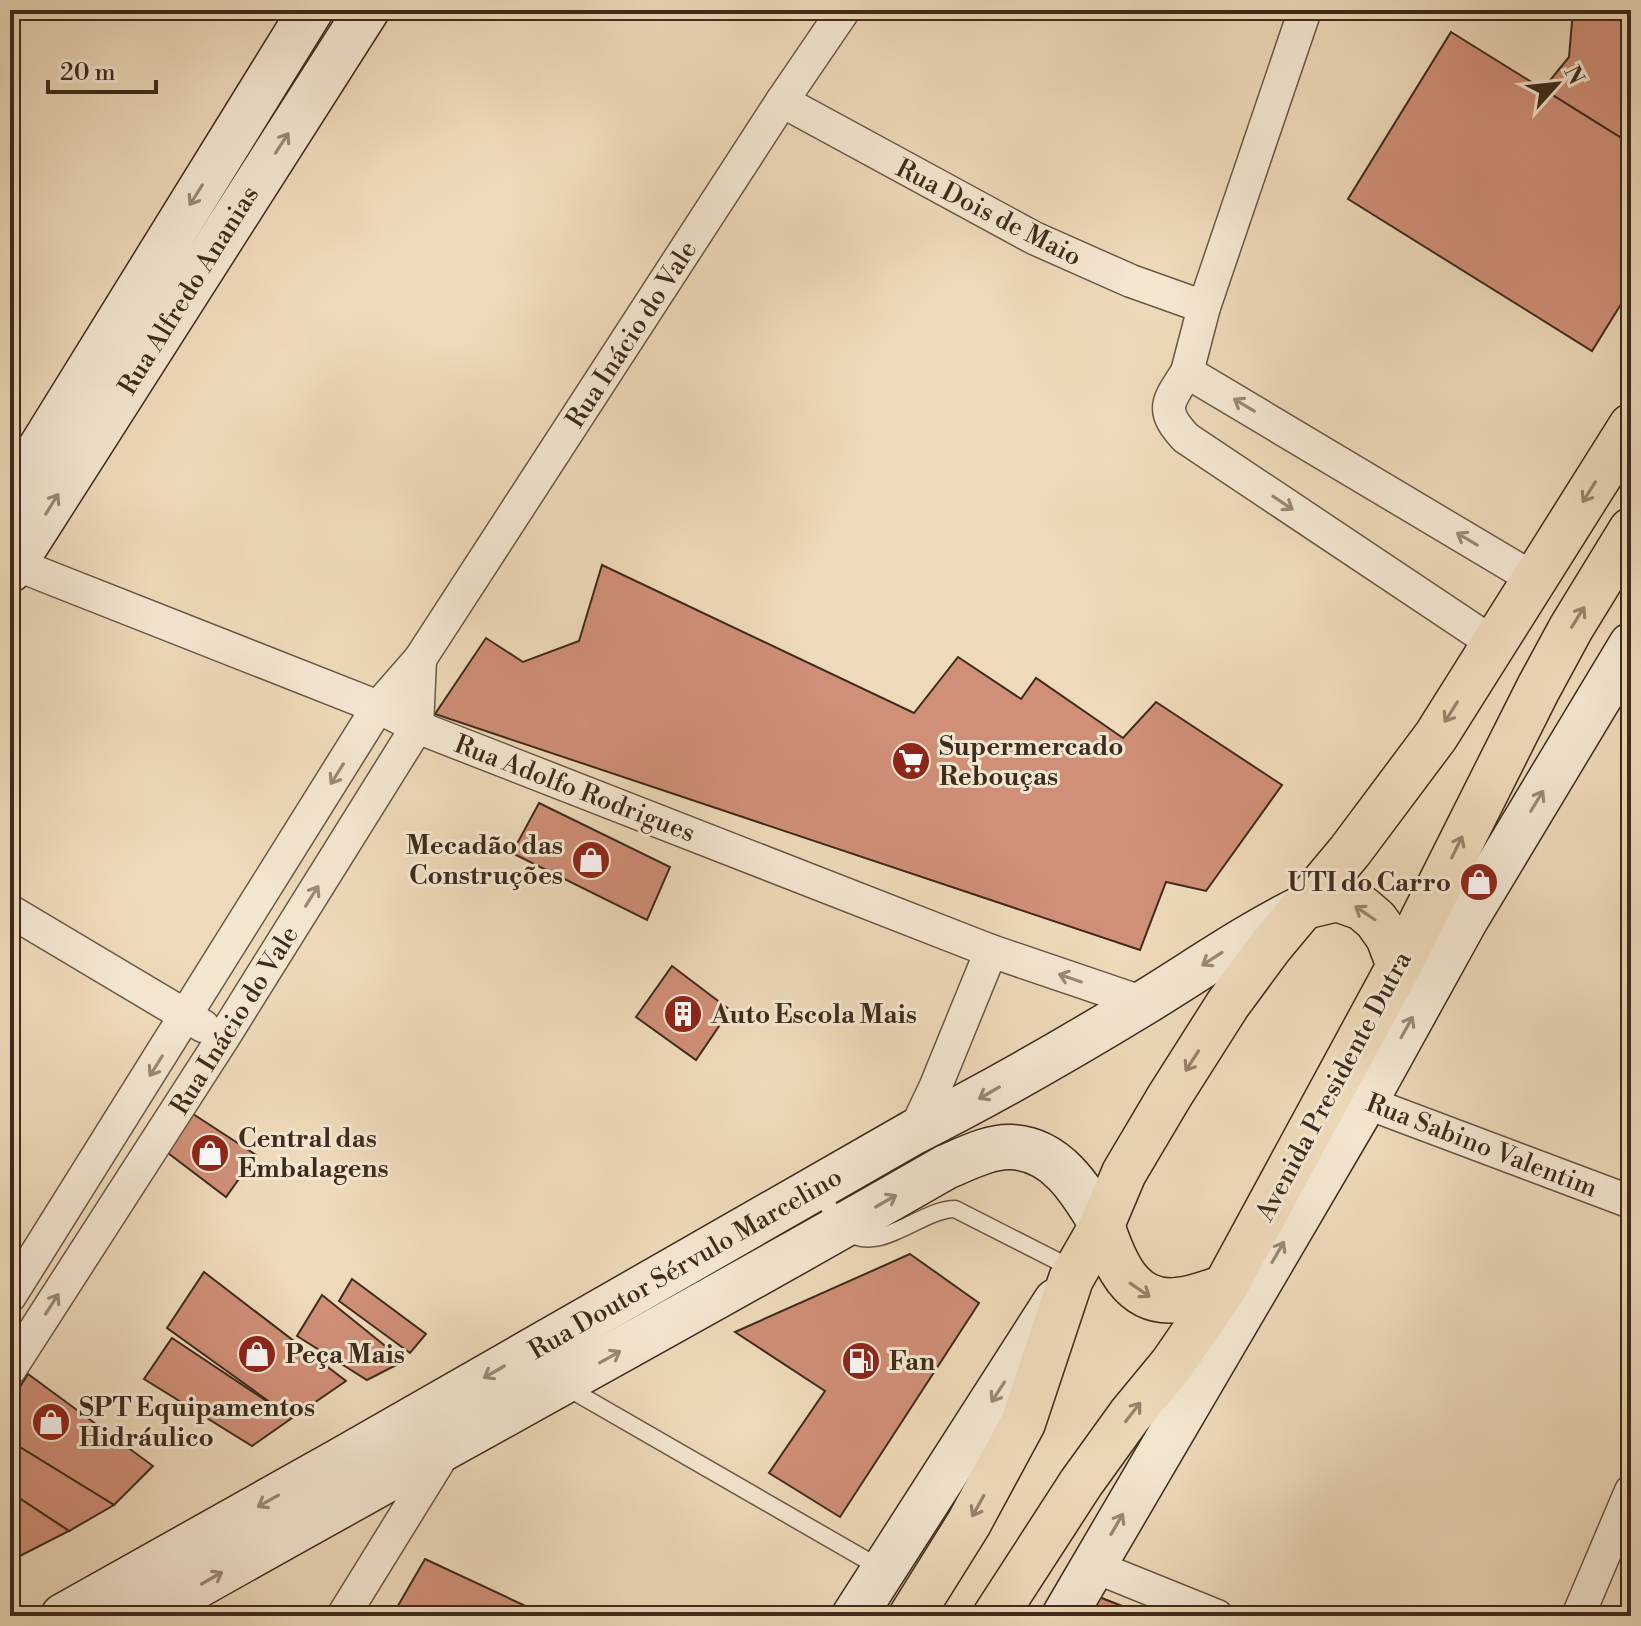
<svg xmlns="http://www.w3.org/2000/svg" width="1641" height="1626" font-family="'Libre Bodoni',serif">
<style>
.building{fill:#d08f77;stroke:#3e2b1c;stroke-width:2}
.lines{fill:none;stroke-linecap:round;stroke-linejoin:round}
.lane-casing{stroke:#6a5744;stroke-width:19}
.street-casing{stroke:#6a5744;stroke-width:35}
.secondary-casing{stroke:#3e2b1c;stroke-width:47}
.primary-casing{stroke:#3e2b1c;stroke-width:47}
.lane{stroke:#f4e7d2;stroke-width:16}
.street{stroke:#f4e7d2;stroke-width:32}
.secondary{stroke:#f4e7d2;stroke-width:44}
.primary{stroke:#eedaba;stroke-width:44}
.oneway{stroke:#998977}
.oneway2{stroke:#96826b}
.labels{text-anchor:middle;stroke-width:6;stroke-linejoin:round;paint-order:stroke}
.street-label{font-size:26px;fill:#3e2b1c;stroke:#f4e7d2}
.poi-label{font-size:26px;font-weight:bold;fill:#3e2b1c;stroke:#f4e7d2;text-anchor:start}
</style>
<rect width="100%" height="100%" fill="#eedaba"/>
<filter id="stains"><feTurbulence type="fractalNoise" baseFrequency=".0025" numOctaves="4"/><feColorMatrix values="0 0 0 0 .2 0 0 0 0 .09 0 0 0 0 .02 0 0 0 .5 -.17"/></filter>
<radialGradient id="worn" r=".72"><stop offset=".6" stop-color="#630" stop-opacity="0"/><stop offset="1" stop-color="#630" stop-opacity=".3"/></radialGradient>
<g class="building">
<polygon points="1573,10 1631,10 1631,144 1543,89 1569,57"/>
<polygon points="1451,32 1631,144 1631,288 1592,351 1348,199"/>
<polygon points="602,565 914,713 958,657 1021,699 1036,678 1123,738 1156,702 1282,785 1206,891 1166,882 1140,950 435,714 486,638 523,662 579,641"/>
<polygon points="539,803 670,867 647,920 512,853"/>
<polygon points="672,966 730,1010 696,1060 636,1017"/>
<polygon points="190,1112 256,1155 226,1197 164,1150"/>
<polygon points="910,1254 979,1303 840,1517 769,1473 825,1391 735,1332"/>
<polygon points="204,1272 346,1381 292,1418 167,1328"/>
<polygon points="352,1279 426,1334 410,1353 339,1301"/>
<polygon points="322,1295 404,1361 367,1380 297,1336"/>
<polygon points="172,1338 292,1418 252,1446 144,1379"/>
<polygon points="28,1374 153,1466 114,1505 10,1441 10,1403"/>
<polygon points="10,1441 114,1505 69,1531 10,1492"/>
<polygon points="10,1492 69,1531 10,1561"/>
<polygon points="425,1559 547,1616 392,1616"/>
<polygon points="1099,1597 1148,1616 1090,1616"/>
</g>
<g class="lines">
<defs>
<g id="lane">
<path d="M 818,1188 C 826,1200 832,1215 841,1226 C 873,1262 919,1209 955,1209 L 1073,1269"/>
<polyline points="566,1387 882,1569"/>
</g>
<g id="street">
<polyline points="782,101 1034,238 1131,281 1204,307 1305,10"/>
<polyline points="1187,372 1204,307"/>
<polyline points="10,562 378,707 417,727 991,951 1144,1003"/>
<path d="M 1493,643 L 1186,438 C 1159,409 1168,402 1187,372 L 1534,579"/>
<polyline points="10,911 203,1026"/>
<polyline points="1348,1093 1365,1102 1631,1202"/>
<polyline points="914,1132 935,1088 991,951"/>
<polyline points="10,1296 378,707 420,659 782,101 844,10"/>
<polyline points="10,1369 223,1038 417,727 420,659"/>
<polyline points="1093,1566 1217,1616"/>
<polyline points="343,1616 448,1446"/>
<polyline points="1578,1616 1631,1491"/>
</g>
<g id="secondary">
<polyline points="10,497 311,10"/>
<polyline points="10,570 367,10"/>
<path d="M 63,1616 L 341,1460 L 914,1132 C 992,1093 1068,1049 1142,1004 C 1196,971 1247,935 1304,907"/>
<path d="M 144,1616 C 410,1465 680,1320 946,1167 C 965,1159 990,1146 1011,1147 C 1057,1149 1081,1190 1102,1225"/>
<polyline points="854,1616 1056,1301"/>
<polyline points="1064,1616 1365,1102 1465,921 1631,645"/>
</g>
<g id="primary">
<polyline points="1304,907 1337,899 1362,908 1376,920 1388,937 1399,966"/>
<path d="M 1102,1225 C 1114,1261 1130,1305 1177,1300 C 1193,1299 1210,1292 1225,1287"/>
<polyline points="911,1616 969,1523 1023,1423 1071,1279 1102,1225 1124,1173 1169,1097 1228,1004 1270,947 1350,851 1436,736 1631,426"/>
<polyline points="995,1616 1081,1483 1130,1415 1172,1364 1225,1287 1399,966 1538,689 1571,628 1631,530"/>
</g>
</defs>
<use href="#lane" class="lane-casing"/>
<use href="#street" class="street-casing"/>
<use href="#secondary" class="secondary-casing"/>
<use href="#primary" class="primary-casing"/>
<use href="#lane" class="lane"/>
<use href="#street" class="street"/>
<use href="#secondary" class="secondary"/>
<use href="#primary" class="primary"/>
</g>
<defs><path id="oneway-shaft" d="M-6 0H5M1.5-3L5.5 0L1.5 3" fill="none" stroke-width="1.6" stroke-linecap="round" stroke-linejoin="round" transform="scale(2)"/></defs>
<g class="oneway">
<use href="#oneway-shaft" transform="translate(282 143) rotate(-57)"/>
<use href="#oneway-shaft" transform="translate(196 195) rotate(122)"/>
<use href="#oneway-shaft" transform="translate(1244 405) rotate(-149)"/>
<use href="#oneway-shaft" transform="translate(1283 503) rotate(34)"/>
<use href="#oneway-shaft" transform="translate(52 504) rotate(-58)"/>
<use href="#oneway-shaft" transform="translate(1467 539) rotate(-149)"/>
<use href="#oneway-shaft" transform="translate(337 774) rotate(122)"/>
<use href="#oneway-shaft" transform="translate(1537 801) rotate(-59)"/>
<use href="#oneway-shaft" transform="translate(312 896) rotate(-58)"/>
<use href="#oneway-shaft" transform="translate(1212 959) rotate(147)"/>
<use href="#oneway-shaft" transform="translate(1070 978) rotate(-161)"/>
<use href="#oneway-shaft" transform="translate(1407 1027) rotate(-61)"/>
<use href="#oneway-shaft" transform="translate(156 1066) rotate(122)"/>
<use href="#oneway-shaft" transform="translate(989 1093) rotate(150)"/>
<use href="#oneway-shaft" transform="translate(886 1201) rotate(-30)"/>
<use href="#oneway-shaft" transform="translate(1278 1252) rotate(-60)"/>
<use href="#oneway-shaft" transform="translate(52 1304) rotate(-57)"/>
<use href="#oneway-shaft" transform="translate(610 1357) rotate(-29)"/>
<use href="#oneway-shaft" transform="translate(494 1372) rotate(150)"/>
<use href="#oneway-shaft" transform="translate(998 1392) rotate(123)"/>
<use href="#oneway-shaft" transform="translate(268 1501) rotate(151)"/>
<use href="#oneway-shaft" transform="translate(1117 1524) rotate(-60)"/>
<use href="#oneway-shaft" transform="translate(212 1578) rotate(-30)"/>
</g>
<g class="oneway2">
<use href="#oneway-shaft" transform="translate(1589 492) rotate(122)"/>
<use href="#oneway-shaft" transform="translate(1578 617) rotate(-58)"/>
<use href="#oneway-shaft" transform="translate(1451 712) rotate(122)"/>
<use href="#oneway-shaft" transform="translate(1457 847) rotate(-64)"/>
<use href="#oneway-shaft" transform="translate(1365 913) rotate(-146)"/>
<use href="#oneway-shaft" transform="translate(1192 1061) rotate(123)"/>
<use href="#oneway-shaft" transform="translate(1140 1290) rotate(35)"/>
<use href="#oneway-shaft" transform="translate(1133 1412) rotate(-52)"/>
<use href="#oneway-shaft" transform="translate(978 1506) rotate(119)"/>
</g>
<defs>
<symbol id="supermarket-disc" viewBox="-11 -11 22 22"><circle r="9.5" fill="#8f2418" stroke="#f4e7d2"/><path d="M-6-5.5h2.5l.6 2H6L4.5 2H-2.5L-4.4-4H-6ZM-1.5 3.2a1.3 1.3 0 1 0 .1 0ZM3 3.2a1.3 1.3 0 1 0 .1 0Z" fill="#fff"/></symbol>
<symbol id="shop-disc" viewBox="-11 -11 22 22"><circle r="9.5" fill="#8f2418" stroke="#f4e7d2"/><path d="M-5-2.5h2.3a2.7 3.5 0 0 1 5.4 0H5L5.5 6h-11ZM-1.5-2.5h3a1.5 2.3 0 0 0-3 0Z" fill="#fff"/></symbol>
<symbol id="building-disc" viewBox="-11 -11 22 22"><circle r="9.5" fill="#8f2418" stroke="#f4e7d2"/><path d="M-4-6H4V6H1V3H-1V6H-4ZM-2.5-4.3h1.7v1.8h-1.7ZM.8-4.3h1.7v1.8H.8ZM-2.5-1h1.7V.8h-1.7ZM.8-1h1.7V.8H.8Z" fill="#fff"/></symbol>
<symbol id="fuel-disc" viewBox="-11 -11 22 22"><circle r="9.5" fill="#8f2418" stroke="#f4e7d2"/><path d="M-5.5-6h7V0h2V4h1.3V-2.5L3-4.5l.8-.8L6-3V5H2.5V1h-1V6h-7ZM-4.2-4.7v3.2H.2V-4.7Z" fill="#fff"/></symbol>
</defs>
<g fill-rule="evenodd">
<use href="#supermarket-disc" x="889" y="739" width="44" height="44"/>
<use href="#shop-disc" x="569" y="838" width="44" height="44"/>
<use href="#shop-disc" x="1457" y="860" width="44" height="44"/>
<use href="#building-disc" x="661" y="992" width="44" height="44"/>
<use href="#shop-disc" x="188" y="1131" width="44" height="44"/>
<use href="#shop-disc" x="235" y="1332" width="44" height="44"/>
<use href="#fuel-disc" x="839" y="1339" width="44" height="44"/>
<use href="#shop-disc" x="29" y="1400" width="44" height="44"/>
</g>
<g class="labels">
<g class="street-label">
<text transform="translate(989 212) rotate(27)" y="9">Rua Dois de Maio</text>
<text transform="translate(188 290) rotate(-58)" y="9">Rua Alfredo Ananias</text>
<text transform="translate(631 334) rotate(-57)" y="9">Rua Inácio do Vale</text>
<text transform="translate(575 788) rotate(21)" y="9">Rua Adolfo Rodrigues</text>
<text transform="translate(234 1020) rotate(-58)" y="9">Rua Inácio do Vale</text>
<text transform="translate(1333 1086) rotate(-62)" y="9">Avenida Presidente Dutra</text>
<text transform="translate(1482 1145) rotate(21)" y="9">Rua Sabino Valentim</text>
<text transform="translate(685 1263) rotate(-30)" y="9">Rua Doutor Sérvulo Marcelino</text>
</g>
<g class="poi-label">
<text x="939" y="755">Supermercado<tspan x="939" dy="30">Rebouças</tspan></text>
<text x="563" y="854" text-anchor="end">Mecadão das<tspan x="563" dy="30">Construções</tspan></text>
<text x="1451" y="891" text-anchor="end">UTI do Carro</text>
<text x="711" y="1023">Auto Escola Mais</text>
<text x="238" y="1147">Central das<tspan x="238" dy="30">Embalagens</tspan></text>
<text x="285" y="1363">Peça Mais</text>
<text x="889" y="1370">Fan</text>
<text x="79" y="1416">SPT Equipamentos<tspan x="79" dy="30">Hidráulico</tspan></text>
</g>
</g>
<rect width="1641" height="1626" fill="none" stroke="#eedaba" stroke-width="40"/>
<rect x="12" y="12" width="1617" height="1602" fill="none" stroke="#3e2b1c" stroke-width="4"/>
<rect x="20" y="20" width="1601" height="1586" fill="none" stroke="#3e2b1c" stroke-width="2"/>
<g transform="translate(1557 84) rotate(63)" stroke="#f4e7d2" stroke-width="6" paint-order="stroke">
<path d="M0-6L14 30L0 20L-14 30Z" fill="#3e2b1c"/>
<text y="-12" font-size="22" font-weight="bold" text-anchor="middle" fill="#3e2b1c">N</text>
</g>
<path d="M48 80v12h108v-12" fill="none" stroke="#3e2b1c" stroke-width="4"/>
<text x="60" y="80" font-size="24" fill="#3e2b1c" stroke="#f4e7d2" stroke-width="6" paint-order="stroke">20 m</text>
<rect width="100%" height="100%" filter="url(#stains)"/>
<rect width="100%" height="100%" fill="url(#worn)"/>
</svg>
